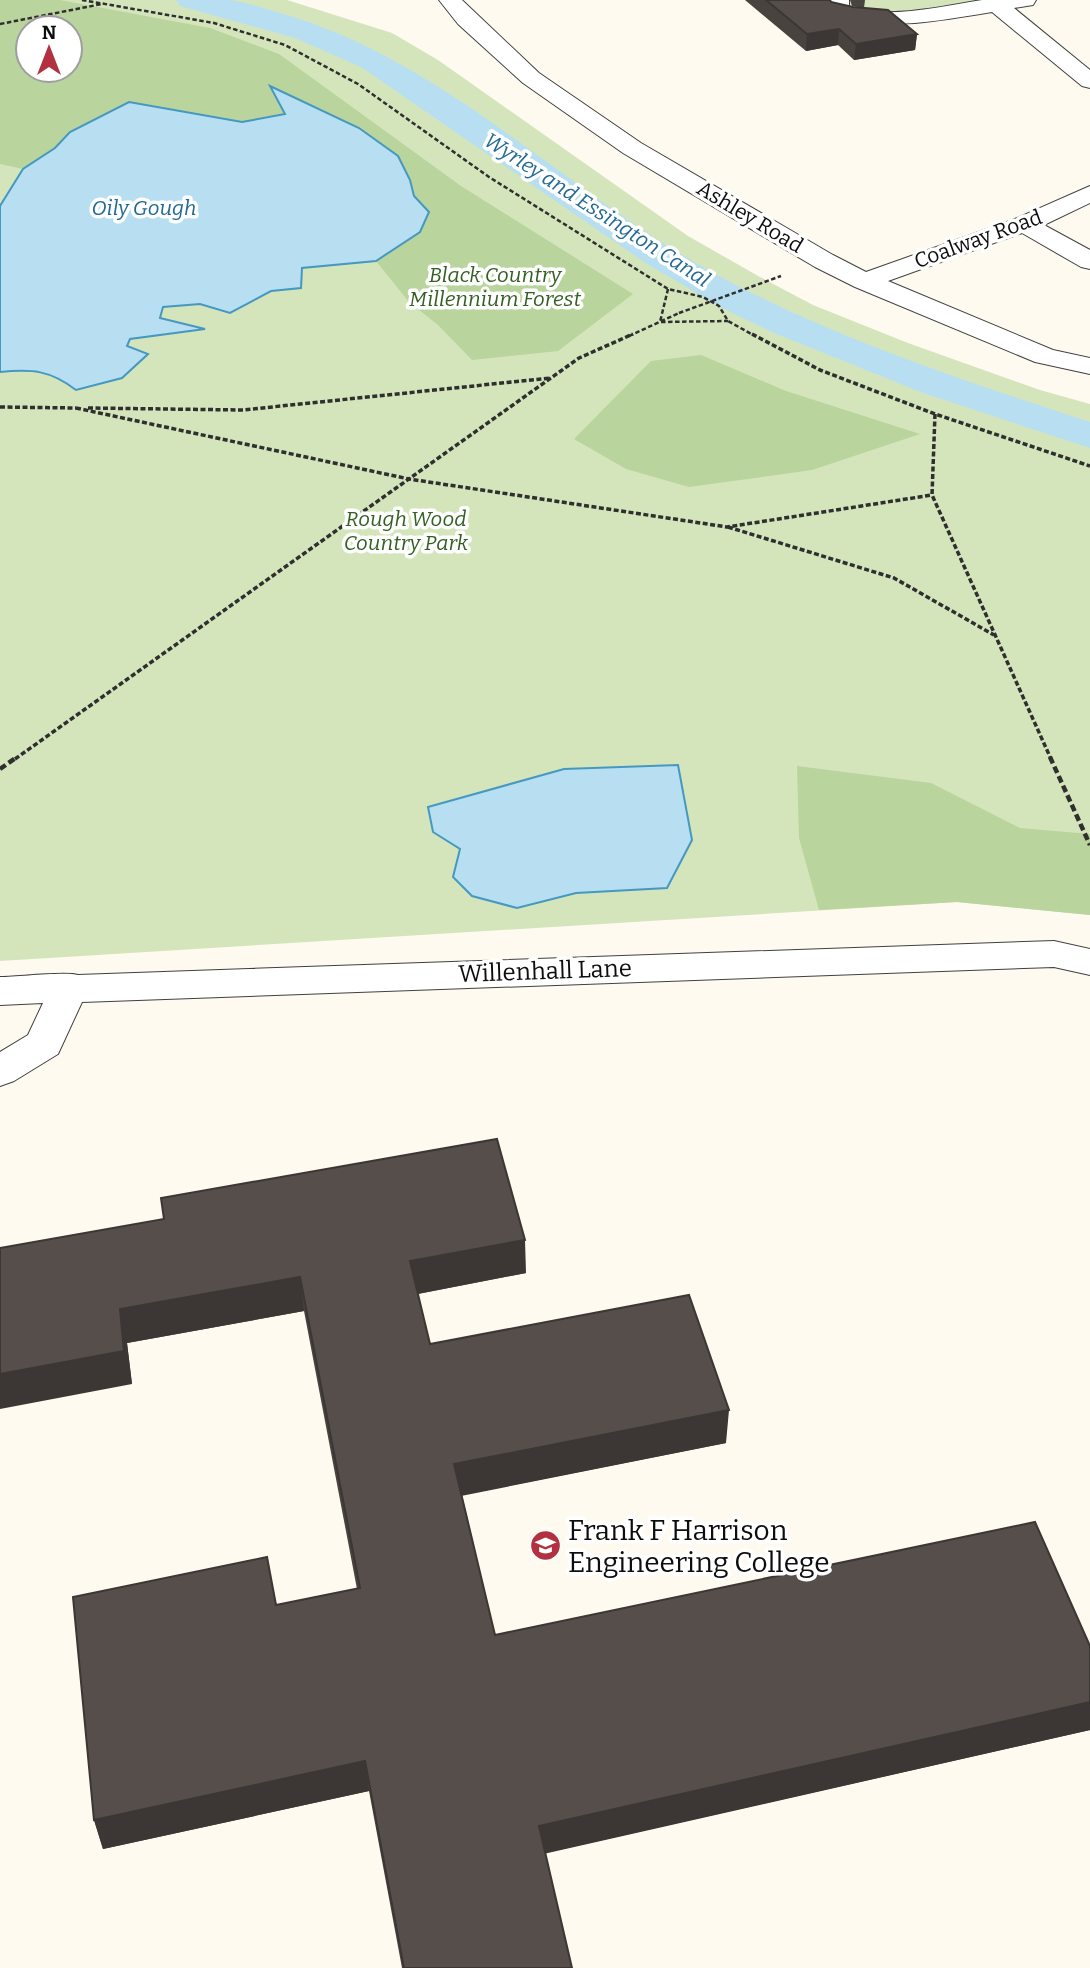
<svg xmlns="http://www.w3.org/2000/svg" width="1090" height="1968" font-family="Bitter,serif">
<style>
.green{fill:#d4e5bb;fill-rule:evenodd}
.forest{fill:#b9d49c;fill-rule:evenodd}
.water{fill:#b8dff1;stroke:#4598c1;stroke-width:2}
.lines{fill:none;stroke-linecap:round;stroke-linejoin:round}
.canal{fill:#b8dff1;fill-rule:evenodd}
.minor-casing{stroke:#404040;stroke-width:2}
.path-far2{stroke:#2f2f2f;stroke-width:2.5;stroke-dasharray:4.5 2.5;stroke-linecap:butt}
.path-far1{stroke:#2f2f2f;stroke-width:3.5;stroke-dasharray:5 2.5;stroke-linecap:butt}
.path{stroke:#2f2f2f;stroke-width:4.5;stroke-dasharray:7 3.5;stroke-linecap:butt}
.minor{fill:#fff;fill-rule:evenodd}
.path-bridge{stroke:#2f2f2f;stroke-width:2.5;stroke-dasharray:4.5 2.5;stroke-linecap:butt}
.wall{fill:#494340}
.shaded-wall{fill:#3c3734}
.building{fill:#554e4b;stroke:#3c3734;stroke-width:2}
.labels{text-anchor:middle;stroke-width:7;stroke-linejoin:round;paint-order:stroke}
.far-water-label{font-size:21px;font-style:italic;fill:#226a94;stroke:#fff}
.far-street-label{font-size:21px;fill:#0d0d0d;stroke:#fff}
.far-park-label{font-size:21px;font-style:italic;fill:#345f23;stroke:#fff}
.street-label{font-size:24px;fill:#0d0d0d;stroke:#fff}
.near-poi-label{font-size:28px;fill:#0d0d0d;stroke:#fff;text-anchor:start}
</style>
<rect width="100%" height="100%" fill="#fefaef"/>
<g class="green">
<path d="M 0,0 L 287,0 L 392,33 L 438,60 L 688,236 L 760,277 L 813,305 L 908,343 L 1040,390 L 1090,404 L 1090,915 L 957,902 L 0,961 ZM 28,28 L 70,28 L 70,70 L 28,70 Z"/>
<polygon points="851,0 976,0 974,3 881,16 849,11 848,2"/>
</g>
<g class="forest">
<path d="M 0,0 L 60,0 L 210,28 L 279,54 L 461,186 L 633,294 L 558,351 L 472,360 L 438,325 L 409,302 L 376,261 L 419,233 L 410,180 L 359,128 L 271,87 L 285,114 L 242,122 L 129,102 L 70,131 L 55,148 L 23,169 L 0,164 ZM 28,28 L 70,28 L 70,70 L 28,70 Z"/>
<polygon points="701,355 786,391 920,434 812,470 689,487 626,469 574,439 651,361"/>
<polygon points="797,766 931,783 1020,828 1090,834 1090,915 957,902 819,910 799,838"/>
</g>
<g class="water">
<path d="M 270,86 L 359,128 L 398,156 L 410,180 L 414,196 L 429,212 L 420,232 L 376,261 L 302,268 L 301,288 L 271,291 L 230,313 L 200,304 L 163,307 L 160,318 L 205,329 L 130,339 L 127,346 L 148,354 L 122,378 L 76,390 C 50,370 32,369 0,372 L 0,206 L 23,169 L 55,148 L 70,132 L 129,102 L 242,122 L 285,114 Z"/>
<polygon points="678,765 692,840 667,888 576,893 517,908 472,896 453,877 460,849 433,832 428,807 564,769"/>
</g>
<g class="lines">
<path class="canal" d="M 176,0 C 193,0 211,0 229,0 C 245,2 263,8 280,13 C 442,59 563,189 708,270 C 829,337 959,379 1090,422 L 1090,448 L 923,393 L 774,333 L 726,310 L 647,264 L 361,67 L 295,38 L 180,6 Z"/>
<defs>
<g id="minor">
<polygon points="439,0 462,0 539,73 641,143 833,255 866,272 1015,219 1090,186 1090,203 1044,225 1090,250 1090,269 1081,267 1022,233 888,281 1053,350 1090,358 1090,374 1035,362 855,287 815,267 623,153 523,83 458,24"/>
<path d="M 827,0 L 849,0 L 849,8 C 891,19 943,6 982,0 C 999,0 1018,0 1036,0 L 1033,5 L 1014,8 L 1090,70 L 1090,88 L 1082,86 L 992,12 C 938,21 885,31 832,17 L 825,3 Z"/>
<path d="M 1054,941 L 1090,949 L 1090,975 L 1054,967 L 82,1002 L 58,1054 L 14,1081 L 0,1086 L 0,1052 L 28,1035 L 43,1003 L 0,1005 L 0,977 C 16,977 66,971 78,975 Z"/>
</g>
</defs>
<use href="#minor" class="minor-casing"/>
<g class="path-far2">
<polyline points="82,0 214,23 285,45 358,84 489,177 668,289 703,297 719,306 728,321 755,336"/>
<polyline points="0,24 102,4"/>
<polyline points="668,289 660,322 728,321"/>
<polyline points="629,336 679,313"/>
</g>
<g class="path-far1">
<polyline points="752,334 820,370 935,414 1090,466"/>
<polyline points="0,407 76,408"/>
<polyline points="76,408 409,479 727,527 932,495"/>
<polyline points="88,408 243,410 550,378"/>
<polyline points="935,414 932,495 1051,759"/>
<polyline points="728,527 894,578 994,635"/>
<polyline points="15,759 579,358 633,334"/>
</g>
<g class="path">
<polyline points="1050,757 1090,845"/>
<polyline points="0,769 17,757"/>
</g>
<use href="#minor" class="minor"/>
<polyline class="path-bridge" points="679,313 781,276"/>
</g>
<g class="wall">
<polygon points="745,0 830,0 831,2 917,34 915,50 854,60 838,45 806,51"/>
<polygon points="850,0 865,0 864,8 852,6"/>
<polygon points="0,1248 526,1273 418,1294 430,1344 726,1443 462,1495 495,1635 1090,1646 1090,1730 545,1853 572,1968 402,1968 369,1791 103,1849 94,1820 276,1605 357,1589 304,1311 127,1343 132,1384"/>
</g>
<g class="shaded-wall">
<polygon points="839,29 838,45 806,51 807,34"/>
<polygon points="917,34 915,50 854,60 856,44"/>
<polygon points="525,1240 526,1273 412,1295 410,1261"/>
<polygon points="300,1277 304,1311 127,1343 132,1384 0,1409 0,1374 120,1309"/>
<polygon points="729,1410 726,1443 456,1497 454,1464"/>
<polygon points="1090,1702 1090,1730 539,1855 539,1826"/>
<polygon points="365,1761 369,1791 103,1849 94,1820"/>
</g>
<g class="building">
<polygon points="766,0 830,0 831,2 853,7 888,10 917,34 856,44 839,29 807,34"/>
<polygon points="497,1139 525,1240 410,1261 430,1344 689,1295 729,1410 454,1464 495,1635 1035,1522 1090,1646 1090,1702 539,1826 572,1968 404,1968 365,1761 94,1820 73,1597 267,1557 276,1605 360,1588 300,1277 120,1309 124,1351 0,1374 0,1248 164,1219 161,1198"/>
</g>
<defs>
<symbol id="school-disc" viewBox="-11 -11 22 22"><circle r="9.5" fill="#b13140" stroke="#fff"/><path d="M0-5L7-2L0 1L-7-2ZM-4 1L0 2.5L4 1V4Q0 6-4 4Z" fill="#fff"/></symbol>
</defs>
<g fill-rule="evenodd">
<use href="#school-disc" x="528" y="1528" width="35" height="35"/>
</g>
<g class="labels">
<g class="far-water-label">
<text x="144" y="215">Oily Gough</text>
<text transform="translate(597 210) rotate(33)" y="7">Wyrley and Essington Canal</text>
</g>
<g class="far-street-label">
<text transform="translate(750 217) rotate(31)" y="7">Ashley Road</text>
<text transform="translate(978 239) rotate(-20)" y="7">Coalway Road</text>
</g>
<g class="far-park-label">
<text x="495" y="282">Black Country<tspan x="495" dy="24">Millennium Forest</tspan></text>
<text x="406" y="526">Rough Wood<tspan x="406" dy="24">Country Park</tspan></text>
</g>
<g class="street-label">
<text transform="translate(545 971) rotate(-2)" y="8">Willenhall Lane</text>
</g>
<g class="near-poi-label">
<text x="568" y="1540">Frank F Harrison<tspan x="568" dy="32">Engineering College</tspan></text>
</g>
</g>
<g transform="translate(49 49)"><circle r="33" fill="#ffffff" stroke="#9e9e9e" stroke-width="2"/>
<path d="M0-5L12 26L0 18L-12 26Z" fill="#b13140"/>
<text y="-10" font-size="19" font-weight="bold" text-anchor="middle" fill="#0d0d0d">N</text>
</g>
</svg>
